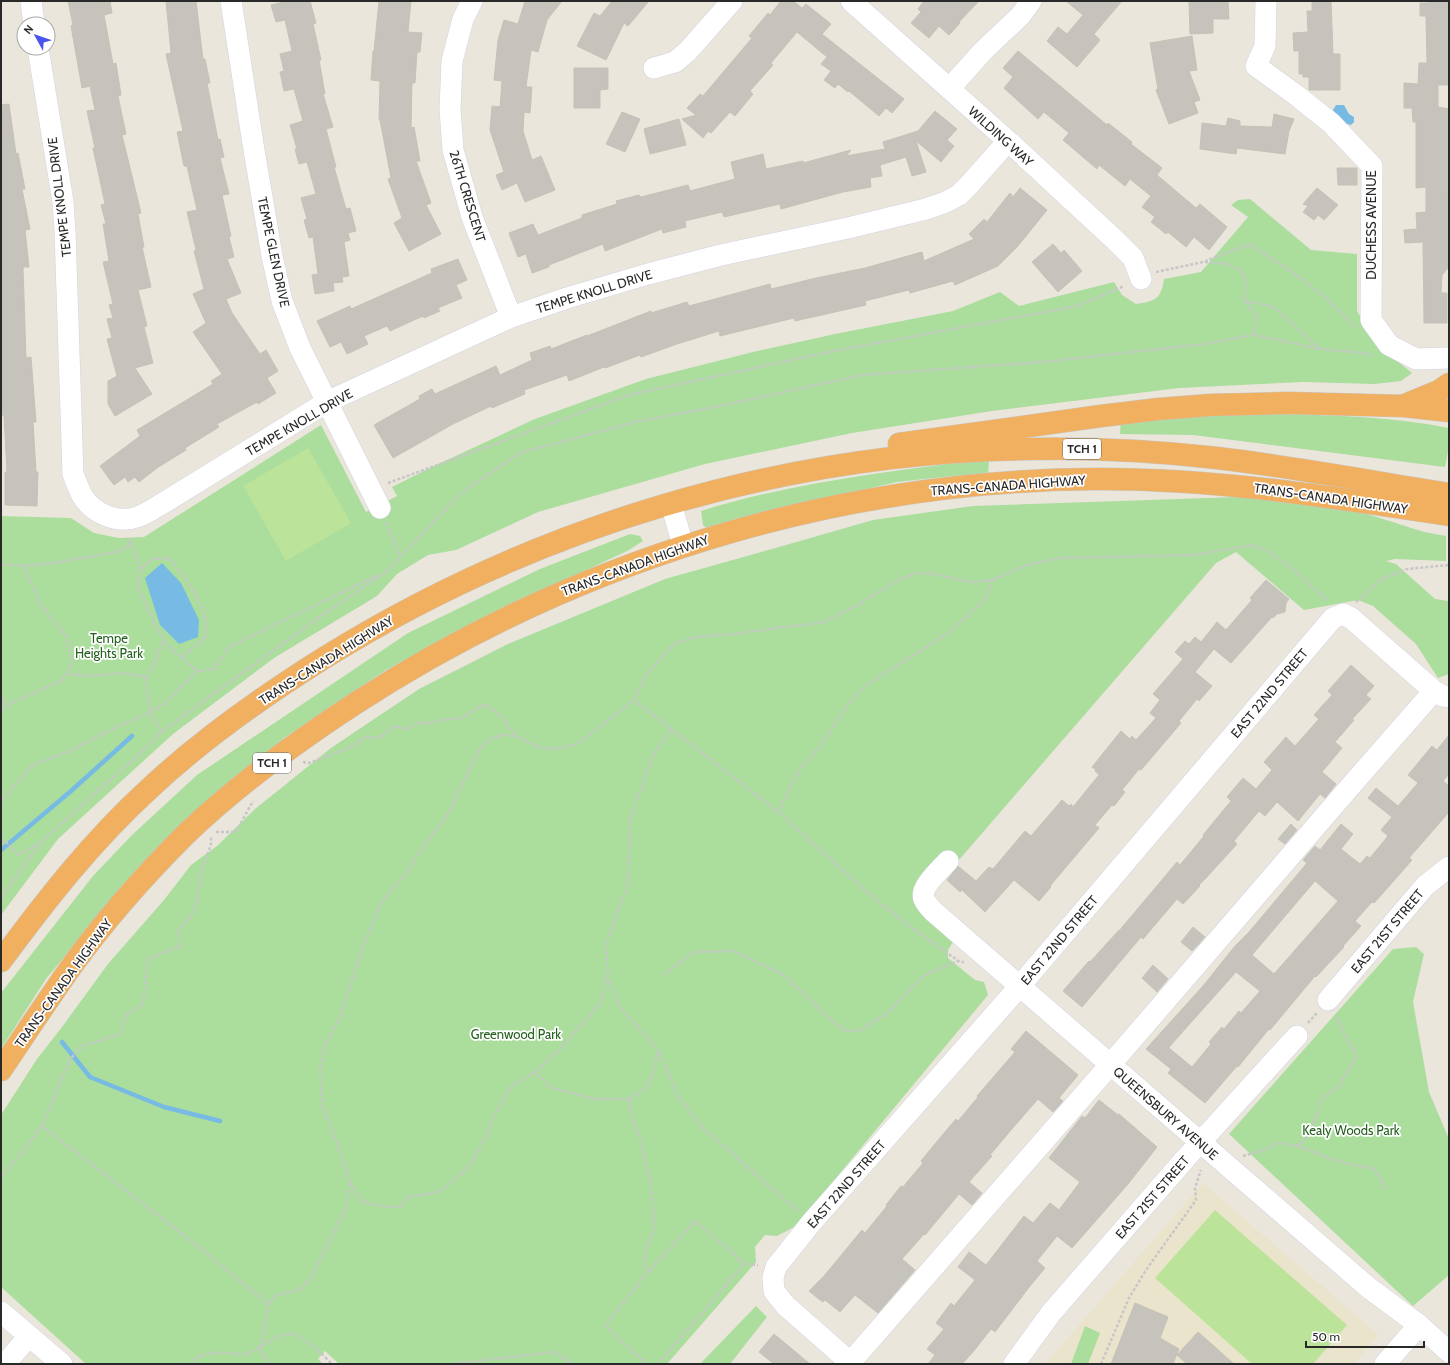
<svg xmlns="http://www.w3.org/2000/svg" width="1450" height="1365" font-family="Cabin,sans-serif">
<style>
.education{fill:#ebe4cd}
.green{fill:#abdd9d}
.pitch{fill:#bbe399}
.water{fill:#77bbe4}
.lines{fill:none;stroke-linecap:round;stroke-linejoin:round}
.stream{stroke:#77bbe4;stroke-width:4.5}
.building{fill:#c6c2bc;stroke:#c5c2b6;fill-rule:evenodd}
.minor-casing{stroke:#d1d3e1;stroke-width:22}
.highway-casing{stroke:#c7c7c7;stroke-width:23}
.path{stroke:#c7c7c7;stroke-width:2.5;stroke-dasharray:3 2;stroke-linecap:butt}
.minor{stroke:#fff;stroke-width:21}
.highway{stroke:#f1b060;stroke-width:22}
.labels{text-anchor:middle;stroke-width:3.5;stroke-linejoin:round;paint-order:stroke}
.shield{fill:#fff;stroke:#696969;stroke-width:1}
.shield-label{font-size:12px;font-weight:bold;fill:#292929}
.street-label{font-size:13px;fill:#292929;stroke:#fff}
.park-label{font-size:13px;fill:#25601f;stroke:#fff}
</style>
<rect width="100%" height="100%" fill="#eae6dc"/>
<polygon class="education" points="1203,1183 1379,1335 1354,1364 1045,1364"/>
<g class="green">
<path d="M 1250,199 L 1311,250 L 1357,254 L 1357,311 L 1380,347 L 1412,373 L 1401,381 L 1375,384 L 1303,382 L 1179,388 L 992,411 L 852,433 L 705,464 L 538,512 L 456,550 L 428,555 L 397,574 L 377,596 L 274,658 L 173,734 L 58,839 L 1,915 L 1,516 L 71,518 L 94,533 L 119,538 L 144,537 L 321,425 L 366,512 L 397,496 L 392,487 L 432,467 L 535,419 L 646,379 L 757,351 L 835,334 L 953,311 L 1000,292 L 1019,306 L 1114,282 L 1122,295 L 1136,304 C 1155,301 1161,300 1164,279 L 1201,272 L 1248,217 L 1231,205 L 1238,200 Z"/>
<path d="M 1226,413 C 1300,415 1376,413 1449,428 L 1449,446 L 1445,467 L 1193,435 L 1120,434 L 1121,419 Z"/>
<path d="M 989,459 L 988,475 L 953,476 L 897,482 L 734,519 L 709,530 L 703,525 L 701,511 C 794,482 892,471 989,459 Z"/>
<polygon points="1238,497 1323,500 1424,532 1446,536 1446,561 1395,559 1386,561 1396,564 1435,599 1448,601 1449,674 1438,678 1416,644 1373,606 1358,600 1304,610 1236,552 1216,563 919,906 953,942 948,950 948,958 975,980 984,982 988,995 796,1226 777,1236 765,1235 755,1247 756,1262 667,1364 339,1364 325,1351 318,1359 323,1364 86,1364 1,1287 1,1115 37,1059 62,1027 108,964 164,900 191,865 217,846 255,809 331,748 419,689 508,644 665,579 786,545 873,520 973,506"/>
<polygon points="630,534 640,536 643,541 629,550 475,623 386,670 284,738 203,808 119,890 46,979 1,1049 1,993 93,876 132,835 197,775 408,633 540,569"/>
<polygon points="1416,947 1424,954 1413,1002 1429,1092 1449,1139 1449,1275 1413,1306 1229,1134 1393,949"/>
<polygon points="756,1306 767,1317 730,1364 700,1364"/>
<polygon points="1085,1326 1100,1333 1088,1364 1071,1364"/>
</g>
<g class="pitch">
<polygon points="308,448 351,523 286,561 243,486"/>
<polygon points="1215,1210 1347,1325 1313,1364 1252,1364 1155,1278"/>
</g>
<g class="water">
<path d="M 1336,105 L 1344,105 L 1349,114 L 1354,117 L 1354,122 L 1351,125 C 1343,124 1337,117 1333,110 Z"/>
<polygon points="162,563 181,583 199,620 198,637 179,644 160,625 145,578"/>
</g>
<g class="lines">
<g class="stream">
<polyline points="1,850 71,791 132,736"/>
<polyline points="62,1042 90,1077 164,1107 220,1121"/>
</g>
</g>
<g class="building">
<polygon points="68,1 110,1 112,13 104,15 113,64 116,63 121,95 118,96 126,134 122,135 141,213 138,214 144,247 142,247 151,287 138,290 147,326 144,327 153,363 135,368 152,394 115,416 108,404 108,381 117,376 107,339 112,338 107,319 113,318 109,305 113,304 103,262 109,261 103,224 106,224 101,205 105,204 93,148 95,148 87,111 95,110 90,86 82,88 71,26 73,25"/>
<polygon points="166,1 196,1 203,59 205,59 210,83 207,83 218,140 220,139 224,157 220,158 229,194 222,195 231,236 229,237 234,257 227,259 241,293 226,299 232,313 260,354 266,350 278,371 267,378 276,393 258,404 257,402 217,424 219,427 185,448 186,450 157,468 139,482 135,477 128,482 125,477 114,485 100,466 140,436 137,430 213,384 211,381 222,374 193,332 206,323 193,294 204,289 194,251 196,250 187,212 197,210 187,166 184,166 177,132 183,131 166,54 171,53"/>
<polygon points="287,1 310,1 316,23 313,24 321,60 319,60 325,94 323,94 333,127 326,129 336,167 334,167 346,209 350,208 356,231 348,233 350,240 344,242 349,276 342,277 343,282 333,283 334,291 315,294 312,275 318,274 313,237 309,238 304,220 307,219 301,198 316,194 307,162 299,164 295,149 297,149 290,125 303,121 294,89 284,91 280,72 284,71 280,54 292,51 285,20 276,22 271,5"/>
<polygon points="379,1 411,1 408,32 422,33 420,52 417,52 415,83 412,83 411,128 414,127 420,161 416,161 431,203 426,205 441,234 409,251 394,223 402,218 388,179 391,178 380,120 379,120 380,81 371,80 373,51 374,51"/>
<polygon points="525,1 562,1 547,20 538,52 531,50 526,87 532,87 530,113 524,112 523,131 532,160 541,156 555,190 525,202 517,183 502,190 496,175 504,172 490,130 492,106 500,107 502,81 494,80 498,40 500,40 498,40 504,20 518,24"/>
<polygon points="612,1 649,1 628,26 624,23 606,60 577,46 594,13 600,16"/>
<polygon points="781,1 793,1 802,8 806,4 831,24 822,34 904,99 892,113 886,108 879,116 849,91 848,92 838,84 835,88 824,80 831,71 821,64 827,57 797,32 771,63 773,65 750,91 753,94 735,116 730,112 711,133 708,131 703,138 682,119 696,115 687,108 700,94 703,96 752,38 749,36 768,13 770,15"/>
<polygon points="924,1 979,1 959,22 960,23 949,35 939,26 929,38 911,23 921,12 918,9"/>
<polygon points="1066,1 1122,1 1094,34 1100,40 1077,67 1047,41 1058,27 1067,34 1083,15"/>
<polygon points="1189,1 1228,1 1229,19 1213,19 1213,33 1190,34"/>
<polygon points="1312,1 1331,1 1333,54 1340,54 1340,90 1309,90 1309,77 1303,77 1303,74 1299,74 1299,51 1294,51 1293,33 1308,32 1307,11 1312,11"/>
<polygon points="1428,1 1449,1 1449,85 1438,85 1438,107 1449,109 1448,268 1442,275 1441,293 1447,293 1447,323 1424,323 1423,242 1405,243 1404,230 1417,229 1416,213 1426,212 1426,187 1416,188 1416,122 1413,122 1412,108 1404,108 1404,83 1418,84 1419,63 1427,63 1426,16 1420,16 1420,3 1428,3"/>
<polygon points="1192,36 1197,70 1189,71 1200,100 1194,102 1198,113 1169,124 1156,90 1158,89 1150,43"/>
<polygon points="1018,51 1107,125 1108,123 1132,142 1131,144 1162,168 1157,175 1196,208 1200,204 1227,227 1209,250 1194,237 1186,247 1168,232 1166,234 1151,222 1155,217 1142,207 1151,196 1130,179 1125,186 1099,165 1097,169 1063,140 1069,133 1044,112 1038,119 1004,88 1013,77 1003,68"/>
<polygon points="574,68 608,68 608,89 600,90 600,108 574,108"/>
<polygon points="9,104 16,154 18,153 25,189 22,189 30,229 25,230 29,267 23,267 26,358 31,357 36,422 33,422 36,472 38,472 37,506 5,505 5,472 7,472 4,415 1,415 1,105"/>
<polygon points="935,111 957,129 947,140 954,146 941,162 916,141 926,172 912,176 906,157 880,165 882,176 870,178 871,187 843,192 781,209 780,204 724,217 722,212 685,221 686,227 663,233 662,229 605,251 603,244 549,265 549,267 532,273 526,254 518,257 509,233 533,224 538,235 582,218 582,215 617,204 616,201 639,195 641,197 688,185 690,191 735,179 731,162 763,154 766,169 803,161 803,163 851,150 846,156 885,149 883,142 918,131"/>
<polygon points="622,112 640,119 625,152 606,144"/>
<polygon points="1274,114 1294,119 1289,131 1285,154 1237,148 1236,154 1200,149 1202,123 1226,126 1228,118 1240,121 1240,126 1272,127"/>
<polygon points="679,119 686,145 650,154 644,129"/>
<polygon points="1337,168 1357,168 1357,185 1338,185"/>
<polygon points="1020,188 1047,210 1018,246 998,266 955,285 953,281 910,293 909,290 865,301 866,305 795,321 794,318 720,336 719,331 677,344 641,357 640,355 605,368 604,367 569,381 567,375 524,390 525,394 492,408 491,406 453,424 393,458 374,425 420,399 419,396 432,389 435,394 496,366 500,375 532,360 530,353 550,346 551,349 587,335 587,336 651,311 651,313 687,302 689,306 770,284 771,289 816,278 865,268 922,252 924,261 974,239 969,234 984,219 987,222 1010,193 1013,197"/>
<polygon points="1317,188 1338,205 1324,220 1318,215 1314,220 1303,212 1308,206 1303,204"/>
<polygon points="1053,244 1061,253 1064,250 1082,271 1058,292 1032,262"/>
<polygon points="458,259 467,280 456,285 462,298 438,308 440,311 424,318 423,316 390,331 387,326 364,336 368,344 347,354 341,342 330,347 317,321 350,306 351,309 432,273 431,269"/>
<polygon points="1266,580 1289,599 1286,603 1285,612 1277,614 1273,618 1272,617 1231,663 1214,649 1195,672 1212,686 1199,701 1197,699 1179,721 1181,723 1141,770 1139,769 1122,790 1125,792 1114,806 1112,805 1095,825 1099,828 1050,886 1051,887 1039,901 1014,880 985,912 962,890 960,892 947,880 958,866 976,881 989,867 993,869 1025,831 1031,836 1062,800 1069,806 1071,804 1073,807 1099,775 1095,771 1096,770 1092,767 1121,731 1130,739 1132,736 1136,740 1156,718 1150,713 1160,700 1153,694 1183,659 1175,652 1185,641 1189,644 1195,637 1201,642 1217,622 1226,630 1252,600 1250,598"/>
<polygon points="1351,665 1374,686 1366,695 1371,699 1352,719 1354,720 1335,742 1342,748 1322,772 1336,784 1325,798 1320,794 1298,821 1277,802 1265,816 1259,811 1234,841 1237,844 1206,878 1199,885 1200,886 1183,904 1177,899 1143,939 1141,937 1082,1007 1063,991 1089,961 1090,962 1119,930 1119,931 1177,862 1180,865 1204,836 1203,835 1231,801 1227,797 1243,778 1256,789 1272,770 1264,762 1286,737 1295,746 1319,719 1314,715 1332,695 1328,691"/>
<path d="M 1449,735 L 1449,774 L 1443,781 L 1449,786 L 1449,812 L 1409,858 L 1412,860 L 1391,884 L 1374,903 L 1372,902 L 1355,921 L 1361,926 L 1343,946 L 1344,947 L 1316,977 L 1315,976 L 1270,1030 L 1269,1029 L 1238,1067 L 1237,1066 L 1205,1103 L 1168,1073 L 1171,1069 L 1146,1049 L 1203,986 L 1235,946 L 1249,932 L 1307,863 L 1303,860 L 1315,846 L 1320,850 L 1341,824 L 1353,834 L 1341,849 L 1360,864 L 1367,856 L 1370,858 L 1388,836 L 1381,830 L 1392,817 L 1368,798 L 1376,788 L 1398,806 L 1418,783 L 1408,775 L 1432,746 L 1437,750 ZM 1315,881 L 1338,901 L 1274,974 L 1252,955 ZM 1236,972 L 1260,991 L 1241,1013 L 1239,1011 L 1224,1029 L 1222,1027 L 1209,1042 L 1211,1044 L 1192,1067 L 1169,1048 L 1170,1046 Z"/>
<polygon points="1291,824 1297,830 1285,844 1278,839"/>
<polygon points="1193,927 1205,937 1192,951 1181,942"/>
<polygon points="1153,965 1168,979 1157,992 1142,978"/>
<polygon points="1026,1031 1078,1075 1059,1098 1063,1101 1053,1112 1038,1099 1011,1130 990,1155 992,1156 969,1182 982,1193 972,1205 959,1194 925,1235 924,1234 902,1259 915,1270 878,1313 855,1295 840,1312 825,1300 823,1302 819,1299 809,1291 824,1276 862,1230 865,1233 887,1206 886,1205 901,1186 903,1187 923,1163 921,1161 939,1139 956,1119 958,1121 978,1097 977,1096 1015,1052 1011,1049"/>
<polygon points="1099,1100 1118,1115 1119,1114 1157,1147 1128,1184 1072,1248 1057,1236 1037,1261 1045,1268 1030,1286 995,1332 991,1329 973,1352 962,1364 928,1364 935,1355 927,1349 944,1329 936,1323 951,1303 954,1306 975,1280 958,1267 969,1252 986,1265 1024,1216 1033,1223 1050,1203 1059,1210 1080,1182 1049,1158 1082,1116 1085,1118"/>
<polygon points="1135,1303 1168,1317 1160,1338 1179,1349 1173,1364 1111,1364"/>
<polygon points="1198,1332 1234,1364 1187,1364 1177,1355"/>
<polygon points="774,1334 810,1364 774,1364 759,1352"/>
</g>
<g class="lines">
<defs>
<g id="minor">
<polyline points="31,1 34,24"/>
<polyline points="231,1 253,144 272,256 282,301 300,348 380,508"/>
<polyline points="472,1 463,19 452,61 450,109 453,150 472,217 511,317"/>
<polyline points="851,1 1008,141 1114,239 1133,258 1141,279"/>
<polyline points="1266,1 1265,46 1256,66 1296,95 1331,123 1372,166 1371,320 1389,345 1416,359 1448,358"/>
<path d="M 38,48 L 63,202 L 65,231 L 73,474 C 76,482 79,490 83,497 C 94,514 118,524 137,517 C 147,514 156,507 165,502 L 327,402 L 511,317 L 567,298 L 648,274 L 721,255 L 848,228 L 926,209 L 946,202 L 959,195 L 969,185 L 1008,141"/>
<polyline points="654,68 675,62 688,51 732,1"/>
<polyline points="950,88 983,51 1021,15 1031,1"/>
<polyline points="671,504 683,545"/>
<path d="M 948,861 C 940,870 919,888 924,899 C 926,904 930,908 934,912 L 1369,1288 L 1419,1325 L 1449,1352"/>
<polyline points="1328,1000 1425,886 1449,867"/>
<polyline points="1,1312 62,1364"/>
<polyline points="5,1364 29,1336"/>
<polyline points="849,1364 1110,1065 1355,781 1434,691"/>
<polyline points="852,1364 785,1305 774,1291 773,1278 776,1267 811,1223 1019,987 1333,618 1343,614 1351,618 1434,691 1443,696 1449,697"/>
<polyline points="1014,1364 1051,1313 1185,1159 1297,1036"/>
<polyline points="1385,1364 1419,1325"/>
</g>
<g id="highway">
<polyline points="1405,405 1439,391 1449,384"/>
<polyline points="899,444 1101,416 1159,409 1210,405 1288,403 1404,406 1449,411"/>
<path d="M 1,961 C 46,900 93,840 149,789 C 202,739 262,697 324,658 C 535,527 782,452 1030,449 C 1092,448 1155,451 1217,458 C 1294,467 1372,482 1449,494"/>
<path d="M 1,1070 C 24,1036 47,1001 71,967 C 105,920 144,876 185,835 C 237,785 296,742 356,703 C 575,561 832,481 1094,479 C 1213,478 1331,497 1449,515"/>
</g>
</defs>
<use href="#minor" class="minor-casing"/>
<use href="#highway" class="highway-casing"/>
<g class="path">
<polyline points="1205,262 1228,264 1242,271 1246,281 1244,301 1256,315 1254,335"/>
<path d="M 1156,272 L 1203,262 L 1250,244 C 1288,270 1325,291 1354,327"/>
<polyline points="1244,301 1272,306 1320,349"/>
<polyline points="388,483 629,395 829,352 1077,306 1124,286"/>
<polyline points="386,523 400,556"/>
<polyline points="130,543 141,569"/>
<polyline points="1,564 23,566 54,563 121,551 130,543 131,537"/>
<polyline points="1356,602 1382,579 1407,569 1449,565"/>
<path d="M 182,657 L 206,637 C 211,608 185,580 170,558 L 152,559 L 141,569 L 138,587 L 154,623 L 167,645 L 197,671"/>
<polyline points="67,674 93,676 123,673 146,677 157,660 158,652 164,640"/>
<polyline points="146,677 150,712 161,732"/>
<polyline points="1,696 7,705"/>
<polyline points="634,700 778,812 881,904 912,928 960,962 964,962"/>
<polyline points="1,711 7,705 61,681 67,674 72,662 66,636 41,605 23,566"/>
<polyline points="303,762 309,763 351,747 365,737 378,738 384,735 392,726 407,729 420,722 425,724 442,720 461,718 485,704 502,717 516,736"/>
<polyline points="1,801 33,765 70,751 106,732 150,712 165,703 197,671 214,669 229,647 378,575"/>
<polyline points="778,812 796,775 821,745 852,699 868,684 950,632 985,599 992,580"/>
<polyline points="216,832 236,832 253,801"/>
<polyline points="1,841 6,842 18,855 40,843"/>
<polyline points="1,898 40,843 146,748 161,732 314,621 387,571 461,493 520,453 635,422 720,406 862,375 1042,362 1204,344 1254,335 1321,349 1363,353 1374,356"/>
<polyline points="665,974 693,952 734,951 784,975 829,1018 844,1030 859,1031 886,1014 923,976 958,961"/>
<polyline points="607,977 620,1007 658,1050 678,1096 701,1126 798,1211"/>
<polyline points="1308,1023 1317,1013"/>
<polyline points="629,1099 647,1088 654,1070 658,1051"/>
<polyline points="42,1126 70,1059 83,1046 120,1034 126,1015 143,1004 148,959 181,946 178,931 195,911 201,874 211,844 211,836"/>
<path d="M 1298,1146 C 1323,1156 1347,1166 1374,1168 L 1386,1190"/>
<polyline points="1243,1156 1264,1150 1278,1143 1298,1146 1307,1138 1316,1117 1321,1099 1339,1086 1357,1055 1345,1036 1336,1016"/>
<polyline points="1,1177 20,1155 42,1126 177,1230 269,1304"/>
<polyline points="350,1183 363,1202 386,1207 400,1207 408,1197 439,1192 464,1171 473,1160 485,1138 494,1117 510,1087 535,1072"/>
<polyline points="649,1271 645,1267 645,1250 655,1227 651,1187 640,1138 633,1121 629,1099 594,1099 549,1087 535,1072 557,1052 600,1004 608,974 606,944 628,884 630,820 653,755 672,728"/>
<path d="M 191,1364 C 202,1350 217,1353 233,1353 C 237,1354 242,1355 246,1354 C 259,1350 280,1331 293,1334 C 305,1337 323,1355 332,1364"/>
<polyline points="269,1364 260,1348 269,1304 275,1296 301,1289 310,1279 346,1208 350,1183 345,1164 322,1104 320,1070 325,1045 340,1018 362,949 382,901 405,875 422,848 448,814 479,750 490,739 502,735 516,736 538,747 555,749 578,744 634,700 645,677 661,658 675,644 695,637 734,634 791,626 821,623 858,605 900,579 916,573 934,574 970,582 992,580 1027,565 1060,558 1195,555 1252,545 1269,552 1294,570 1327,600"/>
<polyline points="451,1364 553,1352 574,1364"/>
<polyline points="647,1364 605,1326 649,1271 695,1221 721,1243 744,1264"/>
<polyline points="658,1364 744,1264 758,1265"/>
<polyline points="1101,1364 1129,1298 1146,1270 1196,1200 1195,1188 1201,1170"/>
</g>
<use href="#minor" class="minor"/>
<use href="#highway" class="highway"/>
</g>
<g class="labels">
<g class="shield">
<rect x="1063" y="439" width="38" height="20" rx="3"/>
<rect x="253" y="753" width="38" height="20" rx="3"/>
</g>
<g class="shield-label">
<text x="1082" y="453">TCH 1</text>
<text x="272" y="767">TCH 1</text>
</g>
<g class="street-label">
<text transform="translate(1001 136) rotate(42)" y="5">WILDING WAY</text>
<text transform="translate(468 196) rotate(73)" y="5">26TH CRESCENT</text>
<text transform="translate(59 197) rotate(-97)" y="5">TEMPE KNOLL DRIVE</text>
<text transform="translate(1371 225) rotate(-90)" y="5">DUCHESS AVENUE</text>
<text transform="translate(274 252) rotate(78)" y="5">TEMPE GLEN DRIVE</text>
<text transform="translate(594 291) rotate(-17)" y="5">TEMPE KNOLL DRIVE</text>
<text transform="translate(299 422) rotate(-30)" y="5">TEMPE KNOLL DRIVE</text>
<text transform="translate(1008 485) rotate(-4)" y="5">TRANS-CANADA HIGHWAY</text>
<text transform="translate(1331 498) rotate(8)" y="5">TRANS-CANADA HIGHWAY</text>
<text transform="translate(635 565) rotate(-20)" y="5">TRANS-CANADA HIGHWAY</text>
<text transform="translate(326 660) rotate(-32)" y="5">TRANS-CANADA HIGHWAY</text>
<text transform="translate(1269 693) rotate(-50)" y="5">EAST 22ND STREET</text>
<text transform="translate(1387 931) rotate(-50)" y="5">EAST 21ST STREET</text>
<text transform="translate(1059 940) rotate(-50)" y="5">EAST 22ND STREET</text>
<text transform="translate(63 983) rotate(-54)" y="5">TRANS-CANADA HIGHWAY</text>
<text transform="translate(1166 1113) rotate(41)" y="5">QUEENSBURY AVENUE</text>
<text transform="translate(846 1184) rotate(-49)" y="5">EAST 22ND STREET</text>
<text transform="translate(1152 1197) rotate(-49)" y="5">EAST 21ST STREET</text>
</g>
<g class="park-label">
<text x="109" y="643">Tempe<tspan x="109" dy="15">Heights Park</tspan></text>
<text x="516" y="1039">Greenwood Park</text>
<text x="1351" y="1135">Kealy Woods Park</text>
</g>
</g>
<rect width="1450" height="1365" fill="none" stroke="#292929" stroke-width="4"/>
<g transform="translate(36 36) rotate(310)"><circle r="19" fill="#ffffff" stroke="#a9a9a9"/>
<path d="M0-3L7 15L0 10L-7 15Z" fill="#4854eb"/>
<text y="-6" font-size="11" font-weight="bold" text-anchor="middle" fill="#292929">N</text>
</g>
<path d="M1306 1341v6h118v-6" fill="none" stroke="#292929" stroke-width="2"/>
<text x="1312" y="1341" font-size="12" fill="#292929" stroke="#ffffff" stroke-width="3" paint-order="stroke">50 m</text>
</svg>
